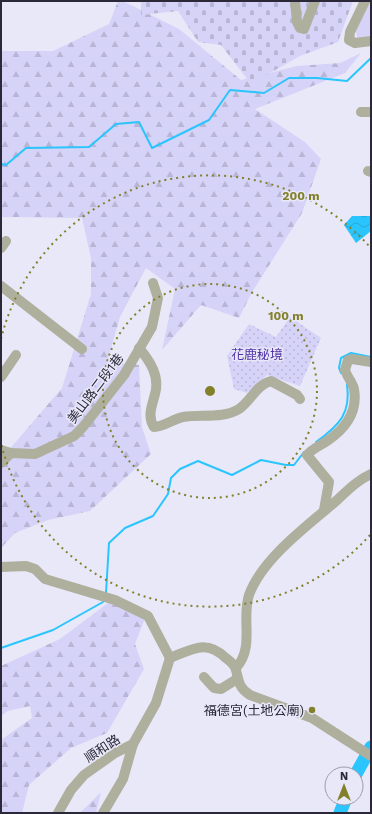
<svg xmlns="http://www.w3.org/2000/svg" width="372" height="814" font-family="'Work Sans','Noto Sans TC',sans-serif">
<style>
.grass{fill:#d6d3f8}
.forest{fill:url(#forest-firs)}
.cemetery{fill:url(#cemetery-stones)}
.park{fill:url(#park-dots)}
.water{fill:url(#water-waves)}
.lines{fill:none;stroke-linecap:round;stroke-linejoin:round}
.stream{stroke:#2ac5fe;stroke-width:2}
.river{stroke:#2ac5fe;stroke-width:13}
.minor{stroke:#aeaf9c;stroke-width:10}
.ring{fill:none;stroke:#82812a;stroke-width:2;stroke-dasharray:2 4}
.poi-dot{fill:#82812a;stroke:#e9e8f9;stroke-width:1.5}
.labels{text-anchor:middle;stroke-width:3;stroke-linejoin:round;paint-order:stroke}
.park-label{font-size:13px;fill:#5133a6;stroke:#e9e8f9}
.street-label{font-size:13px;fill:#2b2939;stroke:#e9e8f9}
.poi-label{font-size:13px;fill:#2b2939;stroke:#e9e8f9;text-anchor:end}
.centre{fill:#82812a;stroke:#e9e8f9;stroke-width:2}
.ring-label{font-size:12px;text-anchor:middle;font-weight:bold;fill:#82812a;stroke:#e9e8f9;stroke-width:3;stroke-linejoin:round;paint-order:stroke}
</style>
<defs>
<pattern id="forest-firs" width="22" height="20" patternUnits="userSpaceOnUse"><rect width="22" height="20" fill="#d6d3f8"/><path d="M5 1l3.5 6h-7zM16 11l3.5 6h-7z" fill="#b8b5d5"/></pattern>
<pattern id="cemetery-stones" width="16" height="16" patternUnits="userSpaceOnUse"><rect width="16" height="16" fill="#d6d3f8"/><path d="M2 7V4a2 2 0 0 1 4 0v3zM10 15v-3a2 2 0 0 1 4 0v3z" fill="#b8b5d5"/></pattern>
<pattern id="park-dots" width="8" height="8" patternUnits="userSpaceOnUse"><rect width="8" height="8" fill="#d6d3f8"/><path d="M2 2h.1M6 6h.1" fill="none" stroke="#b8b5d5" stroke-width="1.8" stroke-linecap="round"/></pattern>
<pattern id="water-waves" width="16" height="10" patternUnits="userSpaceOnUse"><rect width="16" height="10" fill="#2ac5fe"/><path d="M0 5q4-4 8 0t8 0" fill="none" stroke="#26a9da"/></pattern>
</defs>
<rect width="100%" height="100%" fill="#e9e8f9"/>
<polygon class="grass" points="370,1 371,36 357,38 356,31"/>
<g class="forest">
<polygon points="118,1 123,1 179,29 241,80 297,66 340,63 361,53 345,73 255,109 305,142 321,159 302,213 251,294 239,318 201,305 162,350 175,289 146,268 120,317 107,362 139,365 142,427 151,454 90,511 48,520 15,533 1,548 1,459 62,388 91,294 91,258 82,218 1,217 1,51 53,51 109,24"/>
<polygon points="116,597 148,611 135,644 144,669 107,733 71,748 29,785 22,813 1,813 1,740 32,718 30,706 8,711 1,716 1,666 60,639"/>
<polygon points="101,792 96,813 80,813"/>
</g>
<polygon class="cemetery" points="141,1 353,1 338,42 300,56 251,84 221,45 198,42 178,11 141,15"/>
<polygon class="park" points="290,317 321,338 300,386 267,375 247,393 234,389 227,356 249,324 276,337"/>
<polygon class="water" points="352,216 370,216 371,231 356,243 344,225"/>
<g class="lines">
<g class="stream">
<polyline points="1,164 6,165 26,148 89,147 116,124 139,122 152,148 209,120 230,90 264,93 289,78 317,78 347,81 371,58"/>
<polyline points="341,373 339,368 341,358 351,353 371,357"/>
<path d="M 316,442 C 340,425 351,413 347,384"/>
<polyline points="106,593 109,543 125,528 153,516 168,494 171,478 180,469 198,461 232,475 261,460 286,465 294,465 304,452"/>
<polyline points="1,648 53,630 103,602 104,599"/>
</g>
<g class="river">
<polyline points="356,774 371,747"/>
<polyline points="340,813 346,798"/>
</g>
<g class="minor">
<polyline points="295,1 297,22 300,28 304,29 315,1"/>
<polyline points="365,1 350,32 349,40 355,43 371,41"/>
<polyline points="361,112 371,112"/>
<polyline points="368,171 371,172"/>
<polyline points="1,248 6,241"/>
<polyline points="1,286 82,349"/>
<path d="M 139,348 C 150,361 160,376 155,394 C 152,406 147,416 154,427 C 164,427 173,419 183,417 C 201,414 223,419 239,409 C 251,401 256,385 271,381 L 297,395 L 300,399"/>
<polyline points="1,377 16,355"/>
<polyline points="1,450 11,453 35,454 74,436 83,427 124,375 152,327 158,298 153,283"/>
<polyline points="1,463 11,453"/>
<path d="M 324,510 L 329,482 L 307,455 C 313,448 320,446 327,441 C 345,429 358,412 354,389 C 353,383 347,377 345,370 L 348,360 L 352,359 L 371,362"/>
<polyline points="1,567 26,566 35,569 45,579 115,600 148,616 170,658"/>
<path d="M 236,668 C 255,647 241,619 249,595 C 262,559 307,526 335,502 C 347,491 356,481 371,474"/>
<polyline points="204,677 214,688 221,689 237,679"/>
<path d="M 58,813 L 71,790 L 84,775 L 115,753 L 133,744 L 156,703 L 170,658 C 193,649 206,639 226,658 C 230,661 235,665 236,670 C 239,682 239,688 250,695 L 312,718 L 371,756"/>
<polyline points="103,813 123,779 133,744"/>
</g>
</g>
<g class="ring">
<circle cx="210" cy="391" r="107"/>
<path d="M370 535A215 215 0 0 1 1 443M1 339A215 215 0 0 1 370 247"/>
</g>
<circle class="poi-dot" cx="312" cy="710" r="4"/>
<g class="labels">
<g class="park-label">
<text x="257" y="359">花鹿秘境</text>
</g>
<g class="street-label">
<text transform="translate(95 388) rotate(-53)" y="5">美山路二段1巷</text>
<text transform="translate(102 748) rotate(-33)" y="5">順和路</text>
</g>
<g class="poi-label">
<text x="304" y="715">福德宮(土地公廟)</text>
</g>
</g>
<circle cx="210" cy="391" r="6" class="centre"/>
<g class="ring-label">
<text x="301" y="200">200 m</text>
<text x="286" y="320">100 m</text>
</g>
<rect width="372" height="814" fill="none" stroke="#2b2939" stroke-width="4"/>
<g transform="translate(344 786)"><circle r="19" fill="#e9e8f9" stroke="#9d9cac"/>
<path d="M0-3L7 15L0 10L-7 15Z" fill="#82812a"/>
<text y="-6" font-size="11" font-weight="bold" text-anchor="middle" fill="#2b2939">N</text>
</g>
</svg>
